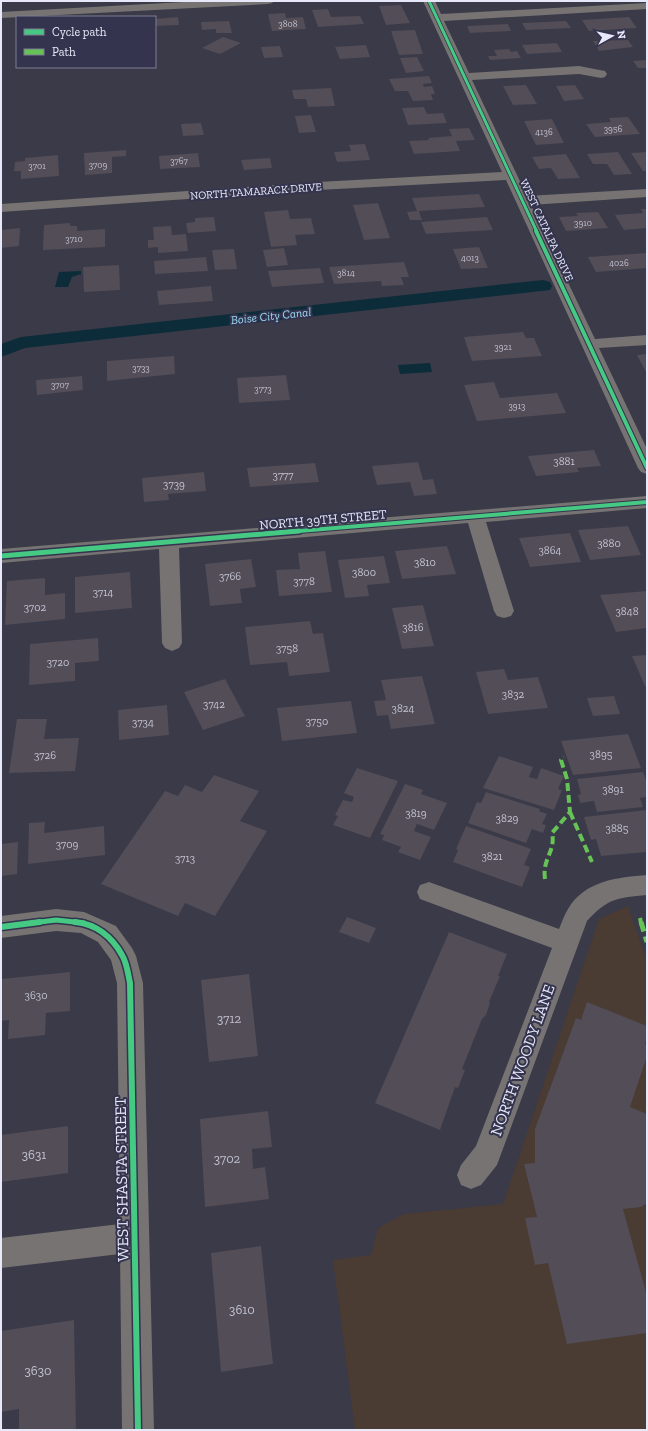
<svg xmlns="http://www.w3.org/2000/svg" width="648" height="1431" font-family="'Zilla Slab',serif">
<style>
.commercial{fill:#4a3b33}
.water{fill:#0c2c39}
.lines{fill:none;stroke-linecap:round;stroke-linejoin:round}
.canal{fill:#0c2c39;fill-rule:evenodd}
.building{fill:#524d57}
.minor{fill:#767372;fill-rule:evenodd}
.quiet-far1{stroke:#66c356;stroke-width:4;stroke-dasharray:8 4;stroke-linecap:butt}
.quiet{stroke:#66c356;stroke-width:5;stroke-dasharray:10 5;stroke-linecap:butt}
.cycleway-far3-casing{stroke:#34344e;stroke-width:4.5}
.cycleway-far2-casing{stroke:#34344e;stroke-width:6}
.cycleway-far1-casing{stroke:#34344e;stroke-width:8}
.cycleway-casing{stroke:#34344e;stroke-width:9}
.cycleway-far3{stroke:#46c982;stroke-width:3}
.cycleway-far2{stroke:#46c982;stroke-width:4}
.cycleway-far1{stroke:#46c982;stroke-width:5}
.cycleway{stroke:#46c982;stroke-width:6}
.labels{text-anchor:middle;stroke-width:4;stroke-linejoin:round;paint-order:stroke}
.far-number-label{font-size:9px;fill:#c2c1d0}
.far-street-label{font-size:11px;fill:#e7e8f9;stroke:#34344e}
.number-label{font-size:11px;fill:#c2c1d0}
.far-water-label{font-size:12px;font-style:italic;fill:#9adaf5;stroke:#34344e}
.street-label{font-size:13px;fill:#e7e8f9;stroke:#34344e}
.near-number-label{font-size:13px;fill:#c2c1d0}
.near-street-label{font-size:16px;fill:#e7e8f9;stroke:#34344e}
</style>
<rect width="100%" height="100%" fill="#3a3a48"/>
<polygon class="commercial" points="628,906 647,961 647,1430 355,1430 333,1260 371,1255 378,1228 404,1214 503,1204 599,919"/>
<g class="water">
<polygon points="81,271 81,274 72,277 68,287 55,287 59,272"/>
<polygon points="430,363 432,372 400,374 398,365"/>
</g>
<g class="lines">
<polygon class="canal" points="543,280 550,282 552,286 550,290 25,348 1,357 1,344 21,337"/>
</g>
<g class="building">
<polygon points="401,5 410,23 386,25 379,6"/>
<polygon points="328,9 331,17 360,16 364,24 318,27 312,10"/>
<polygon points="285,13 286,18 303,17 306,29 272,31 268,14"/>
<polygon points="178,17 179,25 155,26 155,19"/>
<polygon points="629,17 637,28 589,31 582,20"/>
<polygon points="229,21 232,33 216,33 216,29 202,30 201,22"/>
<polygon points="566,21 571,28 526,30 522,23"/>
<polygon points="508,24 511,31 470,33 467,26"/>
<polygon points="415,30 423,54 399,55 391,31"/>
<polygon points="223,37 241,43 220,54 202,48"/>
<polygon points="628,40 633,47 599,51 593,41"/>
<polygon points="557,43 562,52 527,54 522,45"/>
<polygon points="366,45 370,57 340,59 335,47"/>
<polygon points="280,46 283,57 264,58 261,47"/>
<polygon points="509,49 511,52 517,51 521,58 490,60 488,56 497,56 494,50"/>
<polygon points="417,57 424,71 406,73 400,58"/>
<polygon points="647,60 647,68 638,68 633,61"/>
<polygon points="429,76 432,83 423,84 424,87 432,86 435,94 431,94 433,100 413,101 408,91 395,91 389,79"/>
<polygon points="526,85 537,104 513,105 503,86"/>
<polygon points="575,85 584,99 564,101 556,86"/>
<polygon points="331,88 335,106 308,107 306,99 294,99 292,90"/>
<polygon points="424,107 427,114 443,113 447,123 408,125 402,108"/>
<polygon points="311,115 316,132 299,133 295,116"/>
<polygon points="628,117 640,134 595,137 586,124 611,122 609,118"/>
<polygon points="552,119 564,143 536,145 524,121"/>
<polygon points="201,123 204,135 183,136 181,124"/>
<polygon points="469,128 475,140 456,141 460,151 414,154 409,141 429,140 428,138 452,136 449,129"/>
<polygon points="365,144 370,160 337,162 334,152 351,151 349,145"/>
<polygon points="126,150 126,156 112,157 112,173 85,175 84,153"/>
<polygon points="618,152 632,174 614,175 607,164 593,164 587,154"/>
<polygon points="647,152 647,171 643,171 631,153"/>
<polygon points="198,153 200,167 160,169 159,156"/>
<polygon points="566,154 580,178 558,179 551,168 539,169 532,157"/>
<polygon points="58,155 59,176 21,179 21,171 14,171 15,162 25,161 25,158"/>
<polygon points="270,158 272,168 244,170 241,160"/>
<polygon points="479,194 485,207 419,211 422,220 410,220 407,212 417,211 412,198"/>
<polygon points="378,203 390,238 364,240 353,205"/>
<polygon points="641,209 647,209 647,228 624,230 615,215 643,213"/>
<polygon points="288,210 290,219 311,218 315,234 295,235 297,245 271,247 264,212"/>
<polygon points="598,212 608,228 566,231 559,217 578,216 576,213"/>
<polygon points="214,217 216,231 188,233 186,223 195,222 195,218"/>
<polygon points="487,217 493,230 426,234 421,222"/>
<polygon points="70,223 70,226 77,226 77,231 105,229 105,247 43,250 44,225"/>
<polygon points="171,226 172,235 186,234 188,251 158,253 158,247 148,248 148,240 154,240 153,227"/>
<polygon points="20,228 19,246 1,248 1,230"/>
<polygon points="479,247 488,268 461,269 453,249"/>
<polygon points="284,248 288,265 267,267 263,250"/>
<polygon points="234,249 237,269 215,270 212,250"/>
<polygon points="647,253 647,268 596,272 588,257"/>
<polygon points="206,257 208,271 155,274 154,261"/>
<polygon points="404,262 409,277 401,277 404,285 382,286 381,281 334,284 329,267"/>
<polygon points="119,265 120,290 84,292 83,267"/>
<polygon points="320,268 324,283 272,287 268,271"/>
<polygon points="211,286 213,301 159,305 157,291"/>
<polygon points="523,332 526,338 534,338 542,356 472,361 464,337"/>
<polygon points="647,354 647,372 646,372 637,355"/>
<polygon points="174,356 175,374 107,381 107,361"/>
<polygon points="286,375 290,400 239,403 237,378"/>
<polygon points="82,376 83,390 37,395 36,380"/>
<polygon points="494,382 500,398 557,393 566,413 477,421 464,385"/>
<polygon points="594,450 601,466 577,468 579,472 536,476 528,456"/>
<polygon points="418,462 423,480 433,479 437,494 414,496 410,482 377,485 372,466"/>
<polygon points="315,463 319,482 250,487 247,468"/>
<polygon points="204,472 206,491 168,494 169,500 144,502 142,478"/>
<polygon points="628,526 641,555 590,560 578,530"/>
<polygon points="570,533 581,562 530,567 519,538"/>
<polygon points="447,546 456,574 402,579 395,551"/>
<polygon points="325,551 332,592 279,596 276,570 300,569 298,553"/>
<polygon points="384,556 390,583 367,585 369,596 345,598 338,560"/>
<polygon points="251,559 256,587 240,589 242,603 210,606 205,564"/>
<polygon points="130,572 132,608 75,613 75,577"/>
<polygon points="45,578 45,595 65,593 65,619 5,625 7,581"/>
<polygon points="647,591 647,628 616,632 600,595"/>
<polygon points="423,605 434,646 402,649 392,608"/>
<polygon points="310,621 313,634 323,633 330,672 289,676 287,662 250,665 245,627"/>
<polygon points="98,638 99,661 75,663 75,681 29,685 30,644"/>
<polygon points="647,655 647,686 645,686 632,656"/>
<polygon points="504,669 508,680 538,677 548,708 488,714 476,672"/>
<polygon points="422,676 435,724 391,729 388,715 377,716 374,701 386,700 381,680"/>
<polygon points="225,679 245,716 203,730 184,692"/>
<polygon points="614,696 620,714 593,716 587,698"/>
<polygon points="351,701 357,733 282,741 277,708"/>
<polygon points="167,705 169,735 119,740 118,710"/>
<polygon points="17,719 47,719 44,739 79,738 75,771 9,773"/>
<polygon points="628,734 641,768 573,775 561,741"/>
<polygon points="499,756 533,767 529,777 537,779 541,768 564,776 558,789 562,790 554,810 483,788"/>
<polygon points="357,768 398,781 370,838 333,825 338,816 335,815 343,800 352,802 354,797 344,793"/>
<polygon points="643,772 647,783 647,797 640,798 643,807 597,812 594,801 580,803 578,795 581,794 577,779"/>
<polygon points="214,775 259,791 240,821 267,831 215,916 185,903 178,916 101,884 165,791 178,796 185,785 202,792"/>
<polygon points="405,784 423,790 421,794 447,803 434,830 417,824 414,831 431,837 420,860 398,852 401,847 382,840 384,835 380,834"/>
<polygon points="486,792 540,809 539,811 547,814 542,824 546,825 543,833 532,829 526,843 468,823 477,802 481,803"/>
<polygon points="647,810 647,852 601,856 596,839 591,840 584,817"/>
<polygon points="45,822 44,833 104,826 105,855 28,864 29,823"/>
<polygon points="466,826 531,849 524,865 530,867 522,887 453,862 458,850 456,849"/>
<polygon points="18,842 17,874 1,876 1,844"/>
<polygon points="347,917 376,928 369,943 339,932"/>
<polygon points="449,932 507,954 498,976 500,976 489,1002 490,1003 486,1015 482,1019 462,1069 465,1070 458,1088 455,1087 440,1130 375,1103"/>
<polygon points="70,972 70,1011 46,1013 45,1035 8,1039 9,1020 1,1021 1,979"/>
<polygon points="249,974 258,1056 209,1062 201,980"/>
<polygon points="587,1002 647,1026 647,1036 645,1044 647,1045 647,1056 630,1107 647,1114 647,1203 641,1207 623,1209 647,1296 647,1333 567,1344 548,1263 535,1265 525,1218 537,1217 524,1164 535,1163 535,1129 576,1018 581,1020"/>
<polygon points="268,1111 272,1147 252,1149 253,1169 265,1167 269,1199 205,1207 200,1119"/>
<polygon points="68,1126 68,1173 1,1182 1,1135"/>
<polygon points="261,1246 273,1364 221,1372 211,1253"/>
<polygon points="74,1320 76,1430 19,1430 19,1409 1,1412 1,1331"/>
</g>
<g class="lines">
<g class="minor">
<polygon points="202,1 274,1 272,3 268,4 1,18 1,12"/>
<polygon points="423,1 435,1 441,14 647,3 647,9 444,21 469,73 579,66 605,71 607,74 605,77 601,78 579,74 472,80 527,196 647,189 647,197 531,205 595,339 647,335 647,345 599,348 647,449 647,474 641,472 638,468 506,180 318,190 1,212 1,204 318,182 502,172"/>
<polygon points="647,496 647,508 486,522 514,611 511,616 504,618 497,616 494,611 468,523 179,548 182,643 179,648 172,651 165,648 162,643 159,549 1,563 1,549"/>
<path d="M 647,875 L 647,895 C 617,898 608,898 587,921 L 497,1165 L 481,1185 L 471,1189 L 461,1185 L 457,1175 L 461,1165 L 476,1146 L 552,948 L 420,899 L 417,892 L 420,885 L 429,882 L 559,929 C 562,922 564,915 568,909 C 584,881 618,877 647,875 Z"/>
<polygon points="56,909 84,912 116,926 132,948 136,956 143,983 154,1430 122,1430 120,1254 1,1268 1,1238 120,1224 117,983 111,960 98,942 81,933 56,931 1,938 1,916"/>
</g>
<g class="quiet-far1">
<polyline points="570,812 592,862"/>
<path d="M 545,879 C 542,858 556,852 552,833 L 570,812 L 567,779 L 561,760 L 564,757"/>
<polyline points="640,918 641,923"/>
</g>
<polyline class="quiet" points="641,922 647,942"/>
<defs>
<polyline id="cycleway-far3" points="429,1 537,232"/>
<g id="cycleway-far2">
<polyline points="536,231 647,468"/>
<polyline points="287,532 647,502"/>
</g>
<g id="cycleway-far1">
<polyline points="1,556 299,531"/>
<polyline points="32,923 56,920 84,923"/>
</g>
<g id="cycleway">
<path d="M 75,922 C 96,924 112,937 122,955 C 127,963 128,974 130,983 L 138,1430"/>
<polyline points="1,927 40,922"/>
</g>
</defs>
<use href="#cycleway-far3" class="cycleway-far3-casing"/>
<use href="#cycleway-far2" class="cycleway-far2-casing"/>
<use href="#cycleway-far1" class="cycleway-far1-casing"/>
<use href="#cycleway" class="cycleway-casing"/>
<use href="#cycleway-far3" class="cycleway-far3"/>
<use href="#cycleway-far2" class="cycleway-far2"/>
<use href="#cycleway-far1" class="cycleway-far1"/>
<use href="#cycleway" class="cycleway"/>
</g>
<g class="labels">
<g class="far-number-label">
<text x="288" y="27">3808</text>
<text x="613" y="132">3956</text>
<text x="544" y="135">4136</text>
<text x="179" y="164">3767</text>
<text x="98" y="168">3709</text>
<text x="37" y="169">3701</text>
<text x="583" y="226">3910</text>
<text x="74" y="242">3710</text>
<text x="470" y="261">4013</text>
<text x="619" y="266">4026</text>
<text x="346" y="276">3814</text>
<text x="503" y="350">3921</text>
<text x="141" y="371">3733</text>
<text x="60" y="388">3707</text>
<text x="263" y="392">3773</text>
<text x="517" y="409">3913</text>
</g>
<g class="far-street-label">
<text transform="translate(256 191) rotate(-4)" y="4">NORTH TAMARACK DRIVE</text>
<text transform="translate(547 230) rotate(65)" y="4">WEST CATALPA DRIVE</text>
</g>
<g class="number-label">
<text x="564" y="465">3881</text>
<text x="283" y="479">3777</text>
<text x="174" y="488">3739</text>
<text x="609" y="547">3880</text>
<text x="550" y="554">3864</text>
<text x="425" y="566">3810</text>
<text x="364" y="576">3800</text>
<text x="230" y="580">3766</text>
<text x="304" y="585">3778</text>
<text x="103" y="596">3714</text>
<text x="35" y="611">3702</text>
<text x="627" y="615">3848</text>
<text x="413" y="631">3816</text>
<text x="287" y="652">3758</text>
<text x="58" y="666">3720</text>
<text x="513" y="698">3832</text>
<text x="214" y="708">3742</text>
<text x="403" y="712">3824</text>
<text x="317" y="725">3750</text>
<text x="143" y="726">3734</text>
<text x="601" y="758">3895</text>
<text x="45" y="759">3726</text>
<text x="613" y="793">3891</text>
<text x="416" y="817">3819</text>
<text x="507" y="822">3829</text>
<text x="617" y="832">3885</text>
<text x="67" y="848">3709</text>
<text x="492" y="860">3821</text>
<text x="185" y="862">3713</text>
<text x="36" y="999">3630</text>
</g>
<g class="far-water-label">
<text transform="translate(271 316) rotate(-6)" y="4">Boise City Canal</text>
</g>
<g class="street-label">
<text transform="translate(323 519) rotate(-5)" y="5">NORTH 39TH STREET</text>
</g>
<g class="near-number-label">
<text x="229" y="1023">3712</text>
<text x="34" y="1159">3631</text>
<text x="227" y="1163">3702</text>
<text x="242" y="1314">3610</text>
<text x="38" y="1375">3630</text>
</g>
<g class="near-street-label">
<text transform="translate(522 1060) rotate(-70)" y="6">NORTH WOODY LANE</text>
<text transform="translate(121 1179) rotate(-91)" y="6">WEST SHASTA STREET</text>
</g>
</g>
<rect width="648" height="1431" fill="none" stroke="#e7e8f9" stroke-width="4"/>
<rect x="16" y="16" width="140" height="52" fill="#34344e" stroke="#7c7c92"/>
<rect x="24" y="29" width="20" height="6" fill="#46c982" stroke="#7c7c92"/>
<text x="52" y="36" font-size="12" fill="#e7e8f9">Cycle path</text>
<rect x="24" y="49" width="20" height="6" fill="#66c356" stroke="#7c7c92"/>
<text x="52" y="56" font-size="12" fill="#e7e8f9">Path</text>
<g transform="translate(612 36) rotate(82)" stroke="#34344e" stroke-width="3" paint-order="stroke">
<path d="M0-3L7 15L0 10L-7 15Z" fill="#e7e8f9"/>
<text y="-6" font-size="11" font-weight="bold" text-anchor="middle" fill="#e7e8f9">N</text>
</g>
</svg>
